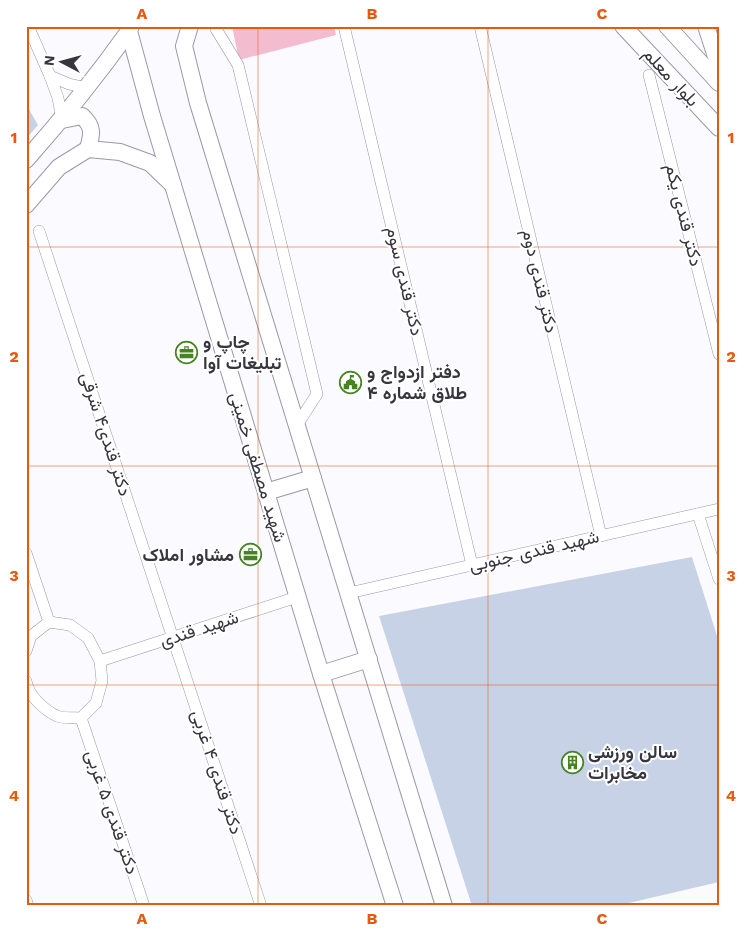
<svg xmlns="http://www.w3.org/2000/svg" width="745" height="932" font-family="'Work Sans',Vazirmatn,sans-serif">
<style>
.green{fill:#f4bdcf}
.building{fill:#c8d2e6}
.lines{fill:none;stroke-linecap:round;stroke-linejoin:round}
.street-casing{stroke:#9b97ab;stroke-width:12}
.secondary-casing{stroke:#9b97ab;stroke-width:18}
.street{stroke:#fff;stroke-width:11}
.secondary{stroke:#fff;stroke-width:16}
.grid{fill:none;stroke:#e8590c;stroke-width:1;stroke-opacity:0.55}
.labels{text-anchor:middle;stroke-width:4;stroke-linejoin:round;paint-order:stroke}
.street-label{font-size:18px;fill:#37353d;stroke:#fff}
.poi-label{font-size:18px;font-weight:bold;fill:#37353d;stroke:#fff;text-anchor:start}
.neatline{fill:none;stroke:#e8590c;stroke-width:2}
.grid-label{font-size:16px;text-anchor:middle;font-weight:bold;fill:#e8590c}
</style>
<rect width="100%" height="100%" fill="#fbfbff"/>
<polygon class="green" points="232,26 334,26 336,35 239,60"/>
<g class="building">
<polygon points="26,104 38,125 26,139"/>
<polygon points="692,557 719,642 719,882 616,906 472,906 379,616"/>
</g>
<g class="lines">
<defs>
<g id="street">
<polyline points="28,26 50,76"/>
<polyline points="344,26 472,565"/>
<polyline points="480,26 601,536"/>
<polyline points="216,29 238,65 317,394 297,425"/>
<polyline points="649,75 719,354"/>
<polyline points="62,120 58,98 50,76 69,84 87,88"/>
<polyline points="39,231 261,906"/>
<polyline points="698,514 719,579"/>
<polyline points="26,553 49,622"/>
<polyline points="349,593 719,509"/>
<path d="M 26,651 L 31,636 L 49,622 L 70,625 L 88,638 L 100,661 L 102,681 L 96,703 L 81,718 C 74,717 63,719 57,716 C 44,710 28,695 26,681"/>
<polyline points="100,661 297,597"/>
<polyline points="81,718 144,906"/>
<polyline points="26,900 28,906"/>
</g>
<g id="secondary">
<polyline points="131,26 129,31 152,116 321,674 395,906"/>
<polyline points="190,26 184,46 198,103 444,906"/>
<polyline points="623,26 719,128"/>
<polyline points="667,26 719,83"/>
<polyline points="706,26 719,66"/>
<path d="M 62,120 L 82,116 C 94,127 92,134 88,149"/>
<path d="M 26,160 C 63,118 97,76 129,31"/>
<polyline points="26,205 59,167 88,149 120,152 150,163 173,185"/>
<polyline points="266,492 313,478"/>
<polyline points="321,674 369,659"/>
</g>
</defs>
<use href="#street" class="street-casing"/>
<use href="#secondary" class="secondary-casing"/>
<use href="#street" class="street"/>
<use href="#secondary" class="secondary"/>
</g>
<path class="grid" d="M 258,26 L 258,906M 488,26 L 488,906M 26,247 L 719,247M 26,466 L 719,466M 26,685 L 719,685"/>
<defs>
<symbol id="office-ring" viewBox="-11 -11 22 22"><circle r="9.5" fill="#fff" stroke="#468322" stroke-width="1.5"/><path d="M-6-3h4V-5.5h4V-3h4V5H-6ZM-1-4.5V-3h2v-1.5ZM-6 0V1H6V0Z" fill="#468322"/></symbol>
<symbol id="civic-ring" viewBox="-11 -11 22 22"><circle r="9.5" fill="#fff" stroke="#468322" stroke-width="1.5"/><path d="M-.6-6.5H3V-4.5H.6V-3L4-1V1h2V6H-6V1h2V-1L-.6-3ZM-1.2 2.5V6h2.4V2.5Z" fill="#468322"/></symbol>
<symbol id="building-ring" viewBox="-11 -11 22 22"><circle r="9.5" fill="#fff" stroke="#468322" stroke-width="1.5"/><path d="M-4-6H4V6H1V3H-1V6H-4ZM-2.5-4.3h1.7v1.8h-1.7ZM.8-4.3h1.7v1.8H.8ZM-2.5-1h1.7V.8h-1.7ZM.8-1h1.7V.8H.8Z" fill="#468322"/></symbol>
</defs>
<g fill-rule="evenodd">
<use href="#office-ring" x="174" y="340" width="25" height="25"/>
<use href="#civic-ring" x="338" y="370" width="25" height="25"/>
<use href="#office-ring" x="238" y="542" width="25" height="25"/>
<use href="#building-ring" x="560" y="750" width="25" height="25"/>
</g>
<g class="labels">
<g class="street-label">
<text transform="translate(671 77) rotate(47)" y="6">بلوار معلم</text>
<text transform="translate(684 215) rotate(76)" y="6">دکتر قندی یکم</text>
<text transform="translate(405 281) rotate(77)" y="6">دکتر قندی سوم</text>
<text transform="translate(540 281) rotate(77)" y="6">دکتر قندی دوم</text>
<text transform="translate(106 434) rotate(72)" y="6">دکتر قندی۴ شرقی</text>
<text transform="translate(258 467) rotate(73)" y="6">شهید مصطفی خمینی</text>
<text transform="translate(534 551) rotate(-13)" y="6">شهید قندی جنوبی</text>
<text transform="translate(199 629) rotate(-18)" y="6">شهید قندی</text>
<text transform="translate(217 772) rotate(72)" y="6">دکتر قندی ۴ غربی</text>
<text transform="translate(112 812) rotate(71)" y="6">دکتر قندی ۵ غربی</text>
</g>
<g class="poi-label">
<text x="203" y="348">چاپ و<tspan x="203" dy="21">تبلیغات آوا</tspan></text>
<text x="367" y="378">دفتر ازدواج و<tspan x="367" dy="21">طلاق شماره ۴</tspan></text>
<text x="234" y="561" text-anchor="end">مشاور املاک</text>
<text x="588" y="758">سالن ورزشی<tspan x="588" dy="21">مخابرات</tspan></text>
</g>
</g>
<rect width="745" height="932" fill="none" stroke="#ffffff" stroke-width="55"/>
<g transform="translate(62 62) rotate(276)" stroke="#ffffff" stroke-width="4" paint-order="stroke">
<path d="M0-4L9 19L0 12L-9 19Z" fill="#37353d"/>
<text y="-8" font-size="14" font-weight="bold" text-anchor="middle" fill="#37353d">N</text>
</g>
<rect x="28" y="28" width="690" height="876" class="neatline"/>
<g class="grid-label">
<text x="142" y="19">A</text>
<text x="372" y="19">B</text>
<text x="602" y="19">C</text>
<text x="14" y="143">1</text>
<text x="731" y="143">1</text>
<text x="14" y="362">2</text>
<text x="731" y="362">2</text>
<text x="14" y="581">3</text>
<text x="731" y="581">3</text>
<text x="14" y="801">4</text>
<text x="731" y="801">4</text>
<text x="142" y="924">A</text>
<text x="372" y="924">B</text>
<text x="602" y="924">C</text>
</g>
</svg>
